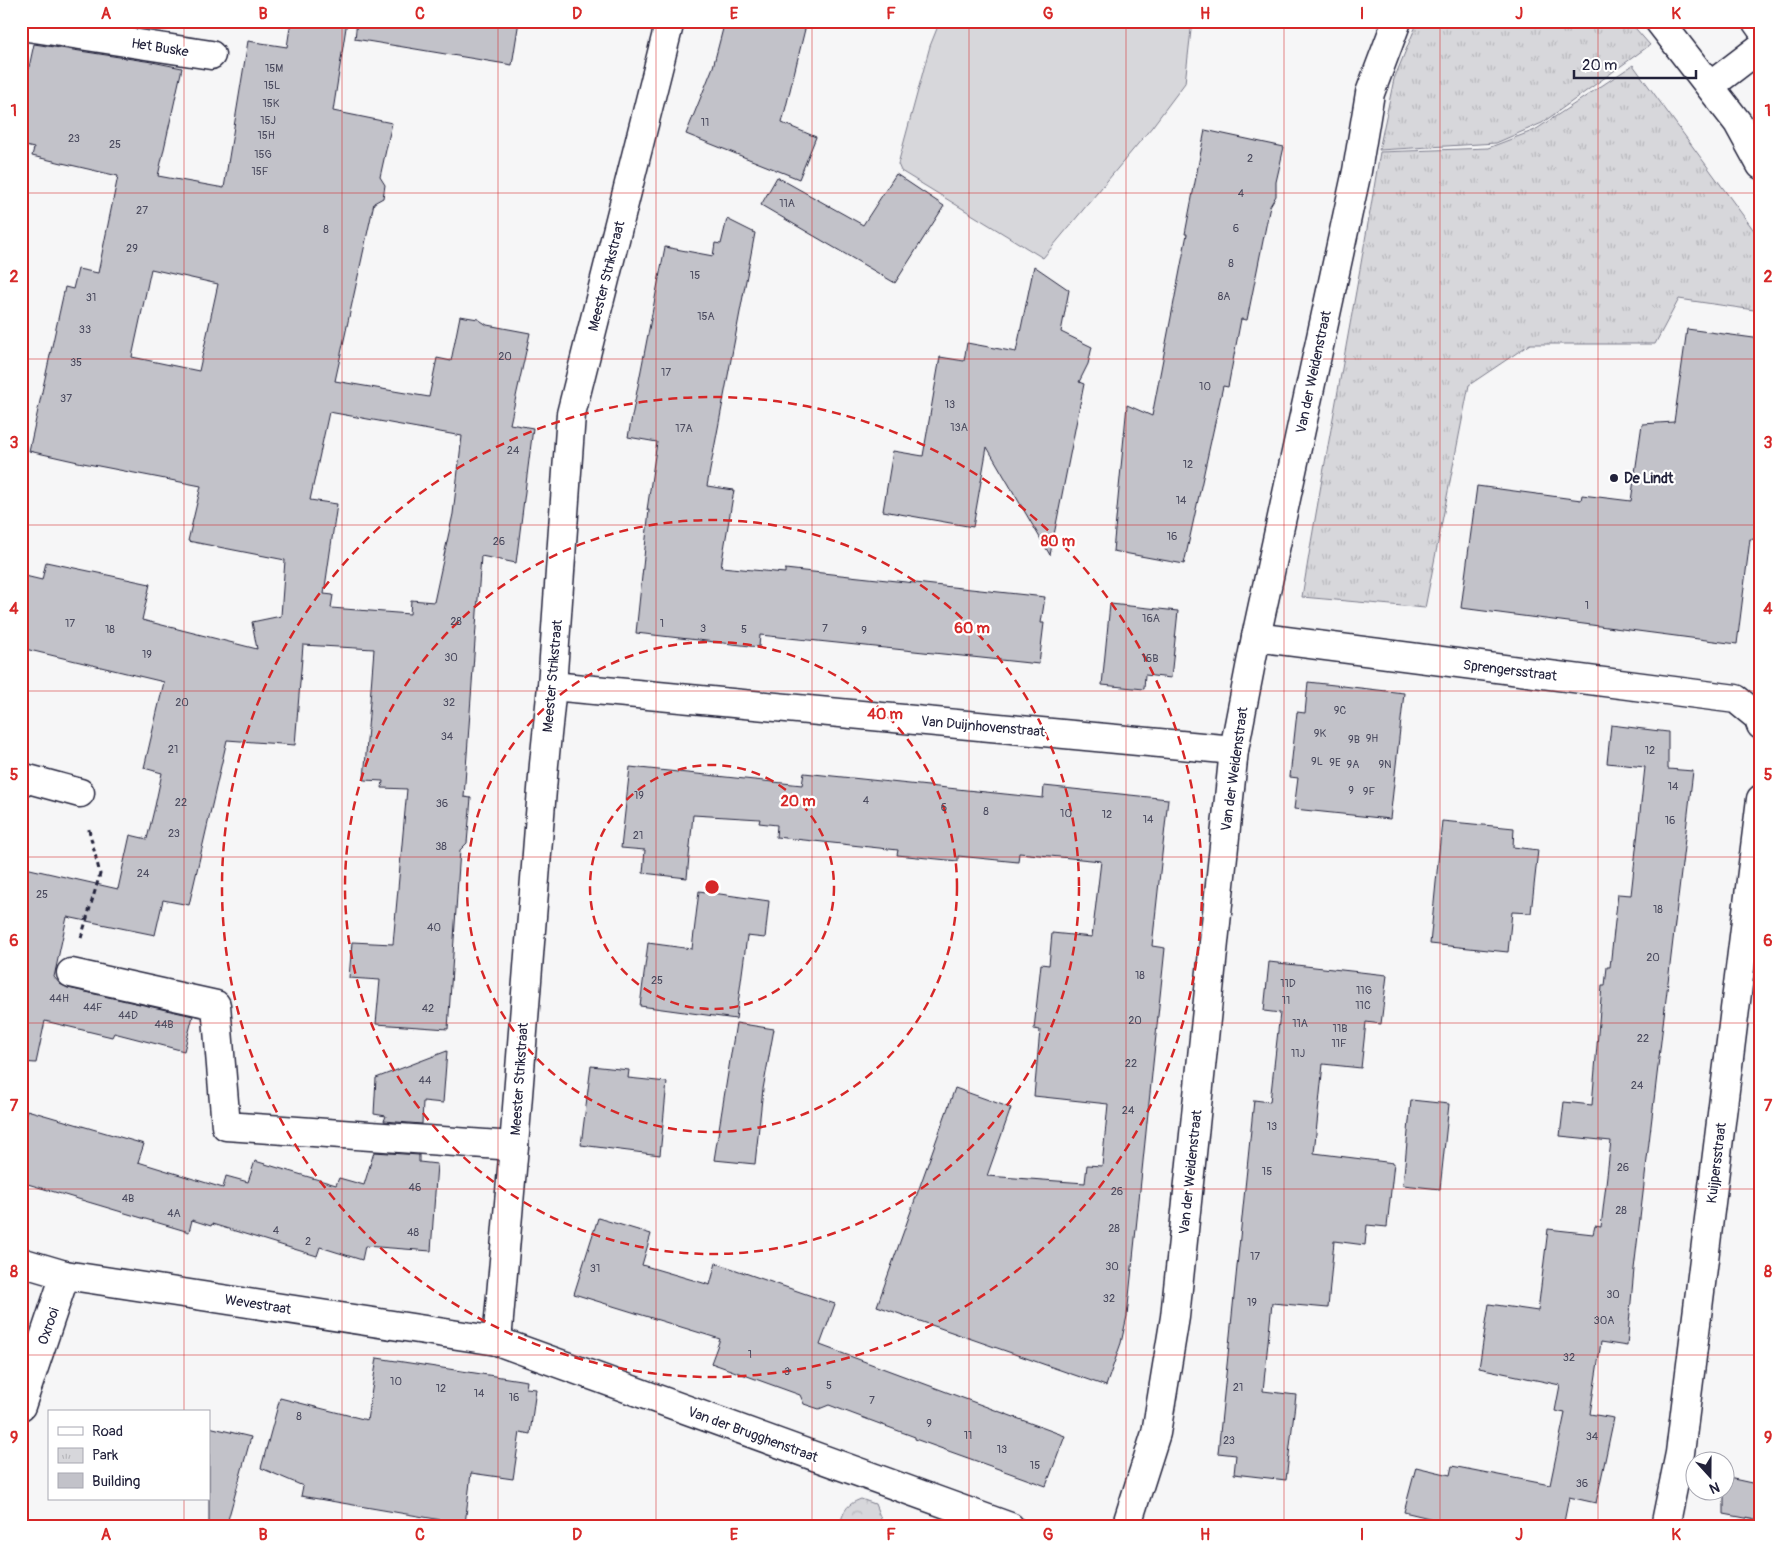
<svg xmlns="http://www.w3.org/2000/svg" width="1782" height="1548" font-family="Pangolin,sans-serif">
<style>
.grass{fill:#d7d7db;stroke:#7c7c8b}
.forest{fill:url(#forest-crowns);stroke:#7c7c8b}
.park{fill:url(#park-tufts);stroke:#7c7c8b}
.building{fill:#c2c2c9;stroke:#22223b;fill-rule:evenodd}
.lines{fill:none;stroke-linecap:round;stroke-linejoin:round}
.minor-casing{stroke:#22223b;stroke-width:31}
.path{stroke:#22223b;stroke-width:3;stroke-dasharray:5 4;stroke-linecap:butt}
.minor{stroke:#fff;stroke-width:28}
.grid{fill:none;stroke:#d62828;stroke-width:1;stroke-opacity:0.55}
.ring{fill:none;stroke:#d62828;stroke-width:2.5;stroke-dasharray:9 6}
.poi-dot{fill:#22223b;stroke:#fff;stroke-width:2}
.labels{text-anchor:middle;stroke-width:4.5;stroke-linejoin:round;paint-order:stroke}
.number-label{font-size:11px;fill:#4a4a5e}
.street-label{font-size:14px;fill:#22223b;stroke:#fff}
.poi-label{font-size:14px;font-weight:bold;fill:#22223b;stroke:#fff;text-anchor:start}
.centre{fill:#d62828;stroke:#fff;stroke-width:2.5}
.ring-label{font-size:15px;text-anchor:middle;font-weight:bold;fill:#d62828;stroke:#fff;stroke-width:4.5;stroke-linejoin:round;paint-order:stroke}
.neatline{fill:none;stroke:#d62828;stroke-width:2}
.grid-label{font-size:16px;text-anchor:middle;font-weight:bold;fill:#d62828}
</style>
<defs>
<pattern id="forest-crowns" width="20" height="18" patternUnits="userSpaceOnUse" patternTransform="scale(1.25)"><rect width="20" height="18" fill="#d7d7db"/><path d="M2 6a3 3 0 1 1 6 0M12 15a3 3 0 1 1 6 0" fill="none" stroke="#b8b8bd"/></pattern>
<pattern id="park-tufts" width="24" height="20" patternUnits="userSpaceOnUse" patternTransform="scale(1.25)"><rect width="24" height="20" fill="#d7d7db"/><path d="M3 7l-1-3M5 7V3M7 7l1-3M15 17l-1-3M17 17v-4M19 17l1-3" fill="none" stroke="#b8b8bd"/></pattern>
</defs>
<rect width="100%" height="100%" fill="#f6f6f7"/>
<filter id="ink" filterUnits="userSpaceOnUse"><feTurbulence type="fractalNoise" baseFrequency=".02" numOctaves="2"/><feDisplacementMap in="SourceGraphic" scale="10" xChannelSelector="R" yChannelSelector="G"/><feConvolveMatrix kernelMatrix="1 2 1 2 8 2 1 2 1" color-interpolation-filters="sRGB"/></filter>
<g filter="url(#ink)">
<polygon class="grass" points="940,21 1192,21 1185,83 1152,127 1043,258 901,171 898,164 930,46"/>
<path class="forest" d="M 861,1499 L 875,1504 L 881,1519 L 879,1527 L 839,1527 C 844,1511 845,1505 861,1499 Z"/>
<g class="park">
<polygon points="1418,21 1629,21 1650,45 1542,123 1496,143 1379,150 1394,79"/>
<path d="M 1633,65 L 1761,240 L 1761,311 L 1679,299 L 1655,344 L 1530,344 L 1469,385 L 1425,608 L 1302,597 C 1326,448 1356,300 1380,152 L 1488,148 L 1535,130 Z"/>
</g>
<g class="building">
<path d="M 291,21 L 347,21 L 333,111 L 392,123 L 380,177 L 385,185 L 383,198 L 374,203 L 335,381 L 429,397 L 437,358 L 451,361 L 460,316 L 478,319 L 487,325 L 530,333 L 510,424 L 533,428 L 516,563 L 481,556 L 464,797 L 471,798 L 467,843 L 460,850 L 448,1029 L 376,1024 L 380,980 L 349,978 L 352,942 L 393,944 L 407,789 L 382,788 L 383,781 L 364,780 L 374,649 L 303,645 L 295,745 L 227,740 L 189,905 L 163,900 L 155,935 L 67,917 L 54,977 L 60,984 L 68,988 L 193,1016 L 184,1051 L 114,1033 L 112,1037 L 45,1021 L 36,1063 L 21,1062 L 21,867 L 118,889 L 130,835 L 147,839 L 155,806 L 162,773 L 144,768 L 164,682 L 21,648 L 21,575 L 42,580 L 46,562 L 150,584 L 142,620 L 257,649 L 252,622 L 281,616 L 285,560 L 188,541 L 201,486 L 78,462 L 29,451 L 65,287 L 73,289 L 78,269 L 98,273 L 118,176 L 32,156 L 34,148 L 21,145 L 21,104 L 34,44 L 152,62 L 182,68 L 158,176 L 224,188 L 248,41 L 287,47 ZM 151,269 L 218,284 L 199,371 L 132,357 ZM 329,412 L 462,436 L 453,514 L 434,602 L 411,600 L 410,614 L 331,608 L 333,595 L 324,594 L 337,504 L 310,500 Z"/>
<polygon points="357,21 519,21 512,65 355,39"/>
<polygon points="725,21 807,21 782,123 816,137 799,179 686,134 713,67"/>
<polygon points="1205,130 1284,147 1276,182 1276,196 1270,206 1247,320 1241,319 1228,387 1223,386 1184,564 1113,551 1127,405 1152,416 1187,234 1185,234"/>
<polygon points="896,174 944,206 895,283 761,205 777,177 863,225"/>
<polygon points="727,219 755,233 707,486 734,490 721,567 785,573 785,569 1045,597 1041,623 1044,623 1039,664 760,635 759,647 636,633 649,510 647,510 657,442 628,437 665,247 713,256 715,243 721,244"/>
<polygon points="1034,266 1069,290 1061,332 1092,347 1088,364 1079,382 1084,384 1050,555 987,447 973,527 883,511 893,451 923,456 940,357 964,361 967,343 1016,352"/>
<polygon points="1687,329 1761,339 1761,540 1750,539 1737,644 1461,608 1477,486 1581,500 1582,495 1631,501 1642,424 1674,422"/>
<polygon points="1110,604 1178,611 1171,678 1145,675 1144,689 1102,685"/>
<polygon points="1308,682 1404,693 1390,819 1294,809 1298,778 1290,777 1297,712 1305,713"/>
<polygon points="1611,725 1668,732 1668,769 1693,771 1634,1269 1627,1346 1601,1342 1590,1414 1614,1418 1596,1503 1569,1497 1563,1527 1467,1527 1404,1512 1416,1467 1450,1475 1452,1466 1550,1485 1565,1413 1555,1411 1560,1385 1479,1368 1489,1304 1538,1311 1548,1229 1593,1234 1595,1226 1601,1227 1611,1141 1560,1136 1564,1102 1592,1105 1602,986 1605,986 1607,967 1610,967 1618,894 1631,895 1645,767 1607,763"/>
<polygon points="630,767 802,785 804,773 1043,798 1044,786 1168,799 1152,946 1165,948 1127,1316 1121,1343 1106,1386 877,1306 955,1088 1011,1108 987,1176 1085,1183 1087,1165 1102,1166 1108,1104 1034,1096 1040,1030 1034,1029 1041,964 1049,965 1052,933 1092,937 1101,861 1019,853 1018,862 958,856 958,861 897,855 898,850 776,837 777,825 759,823 760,819 693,815 687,878 643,873 645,850 621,848"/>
<polygon points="1442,821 1514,828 1513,847 1538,850 1531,913 1512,912 1508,952 1430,944"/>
<polygon points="699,891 769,901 765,938 747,936 736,1019 640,1006 648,943 692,949"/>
<polygon points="1269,962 1387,975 1381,1024 1366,1022 1361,1068 1323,1064 1314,1153 1394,1163 1387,1227 1367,1225 1365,1245 1334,1241 1328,1308 1272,1303 1263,1391 1296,1395 1286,1480 1234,1474 1236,1455 1218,1453 1254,1100 1270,1102 1280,1013 1264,1011"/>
<polygon points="736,1023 774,1029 763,1089 755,1164 714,1160"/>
<polygon points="447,1051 443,1103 423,1101 422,1124 384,1121 386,1116 374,1114 376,1078"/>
<polygon points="591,1066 629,1070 628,1078 667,1082 660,1155 581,1145"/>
<polygon points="1411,1100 1449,1104 1440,1189 1403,1185"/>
<polygon points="27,1110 144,1144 138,1162 223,1188 226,1176 248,1182 255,1161 336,1185 339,1178 364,1185 374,1152 419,1155 419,1162 437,1164 431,1251 365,1246 362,1260 320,1247 317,1256 212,1224 211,1226 192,1220 189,1232 21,1182 21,1130"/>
<polygon points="598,1218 651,1234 642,1265 710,1285 716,1263 835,1304 820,1345 1065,1436 1046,1486 915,1439 915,1437 829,1405 819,1409 804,1404 800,1395 711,1363 720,1339 574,1294"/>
<polygon points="377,1358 527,1381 526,1388 536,1389 530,1434 520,1432 513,1479 471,1473 465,1524 301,1496 303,1486 261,1468 280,1398 367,1420"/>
<polygon points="209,1427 251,1437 226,1527 209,1527"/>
<polygon points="1724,1477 1761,1485 1761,1521 1724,1514"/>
</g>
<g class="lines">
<defs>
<g id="minor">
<polyline points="1659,21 1738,123 1761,165"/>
<polyline points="1756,21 1761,28"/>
<polyline points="21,26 211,55"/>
<polyline points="1710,86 1761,47"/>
<polyline points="1256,637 1736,699 1758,717 1761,725"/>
<polyline points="552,686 1234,750"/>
<polyline points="21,777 80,793"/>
<polyline points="71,973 216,1005 226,1126 514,1146"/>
<polyline points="21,1262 65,1275 497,1341 1010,1527"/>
<polyline points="497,1341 514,1146 544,764 552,686 571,414 670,21"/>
<polyline points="21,1406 65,1275"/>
<polyline points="1126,1527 1156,1433 1175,1317 1234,750 1256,637 1357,171 1370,93 1397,21"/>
<polyline points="1665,1527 1680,1453 1761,799"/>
</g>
</defs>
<use href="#minor" class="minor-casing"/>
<polyline class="path" points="81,938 100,874 88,826"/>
<use href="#minor" class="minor"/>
</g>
</g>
<path class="grid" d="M 184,21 L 184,1412M 342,21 L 342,1527M 498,21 L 498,1527M 656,21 L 656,1527M 812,21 L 812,1527M 969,21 L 969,1527M 1126,21 L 1126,1527M 1284,21 L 1284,1527M 1440,21 L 1440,1527M 1598,21 L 1598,1527M 21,193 L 1761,193M 21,359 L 1761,359M 21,525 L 1761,525M 21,691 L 1761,691M 21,857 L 1761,857M 21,1023 L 1761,1023M 21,1189 L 1761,1189M 21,1355 L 1761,1355M 184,1499 L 184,1527"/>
<g class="ring">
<circle cx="712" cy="887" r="122"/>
<circle cx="712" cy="887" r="245"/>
<circle cx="712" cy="887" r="367"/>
<circle cx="712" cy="887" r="490"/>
</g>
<circle class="poi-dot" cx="1614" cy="478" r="5"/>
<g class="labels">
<g class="number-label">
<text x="274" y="72">15M</text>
<text x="272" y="89">15L</text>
<text x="271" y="107">15K</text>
<text x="268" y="124">15J</text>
<text x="705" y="126">11</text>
<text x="266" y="139">15H</text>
<text x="74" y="142">23</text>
<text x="115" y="148">25</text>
<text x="263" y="158">15G</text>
<text x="1250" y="162">2</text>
<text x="260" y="175">15F</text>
<text x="1241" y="197">4</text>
<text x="787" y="207">11A</text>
<text x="142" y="214">27</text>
<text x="1236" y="232">6</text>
<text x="326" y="233">8</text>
<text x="132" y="252">29</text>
<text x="1231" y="267">8</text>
<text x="695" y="279">15</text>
<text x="1224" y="300">8A</text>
<text x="91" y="301">31</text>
<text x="706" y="320">15A</text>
<text x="85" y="333">33</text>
<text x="505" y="360">20</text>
<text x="76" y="366">35</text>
<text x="666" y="376">17</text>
<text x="1205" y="390">10</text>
<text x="66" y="402">37</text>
<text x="950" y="408">13</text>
<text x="959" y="431">13A</text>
<text x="684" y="432">17A</text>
<text x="513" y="454">24</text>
<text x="1188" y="468">12</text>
<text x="1181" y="504">14</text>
<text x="1172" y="540">16</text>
<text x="499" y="545">26</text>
<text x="1587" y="609">1</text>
<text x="1151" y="622">16A</text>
<text x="456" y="625">28</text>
<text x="70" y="627">17</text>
<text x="662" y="627">1</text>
<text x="703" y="632">3</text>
<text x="825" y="632">7</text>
<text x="110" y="633">18</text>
<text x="744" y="633">5</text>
<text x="864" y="634">9</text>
<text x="147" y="658">19</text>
<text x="451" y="661">30</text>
<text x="1150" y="662">16B</text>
<text x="182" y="706">20</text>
<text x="449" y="706">32</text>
<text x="1340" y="714">9C</text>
<text x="1320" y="737">9K</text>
<text x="447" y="740">34</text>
<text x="1372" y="742">9H</text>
<text x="1354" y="743">9B</text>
<text x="173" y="753">21</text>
<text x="1650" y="754">12</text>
<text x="1317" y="765">9L</text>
<text x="1335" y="766">9E</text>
<text x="1353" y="768">9A</text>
<text x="1385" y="768">9N</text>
<text x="1673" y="790">14</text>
<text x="1351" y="794">9</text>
<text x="1369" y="795">9F</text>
<text x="639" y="799">19</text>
<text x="866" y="804">4</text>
<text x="181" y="806">22</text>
<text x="442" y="807">36</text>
<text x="944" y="811">6</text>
<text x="986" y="815">8</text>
<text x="1066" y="817">10</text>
<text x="1107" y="818">12</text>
<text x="1148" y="823">14</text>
<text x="1670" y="824">16</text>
<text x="174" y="837">23</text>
<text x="638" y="839">21</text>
<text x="441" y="850">38</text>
<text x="143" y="877">24</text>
<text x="42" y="898">25</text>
<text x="1658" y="913">18</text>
<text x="434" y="931">40</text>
<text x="1653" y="961">20</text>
<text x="1140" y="979">18</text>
<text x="657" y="984">25</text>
<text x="1288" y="987">11D</text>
<text x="1364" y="994">11G</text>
<text x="59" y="1002">44H</text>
<text x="1286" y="1004">11</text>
<text x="1363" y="1009">11C</text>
<text x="93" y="1011">44F</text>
<text x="428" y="1012">42</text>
<text x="128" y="1019">44D</text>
<text x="1135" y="1024">20</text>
<text x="1300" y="1027">11A</text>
<text x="164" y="1028">44B</text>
<text x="1340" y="1032">11B</text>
<text x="1643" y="1042">22</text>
<text x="1339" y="1047">11F</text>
<text x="1298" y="1057">11J</text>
<text x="1131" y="1067">22</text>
<text x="425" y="1084">44</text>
<text x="1637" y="1089">24</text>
<text x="1128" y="1114">24</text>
<text x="1272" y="1130">13</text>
<text x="1623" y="1171">26</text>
<text x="1267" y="1175">15</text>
<text x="415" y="1191">46</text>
<text x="1117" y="1195">26</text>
<text x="128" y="1202">4B</text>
<text x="1621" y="1214">28</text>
<text x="174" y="1217">4A</text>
<text x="1114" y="1232">28</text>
<text x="276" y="1234">4</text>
<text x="413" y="1236">48</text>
<text x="308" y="1245">2</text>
<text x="1255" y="1260">17</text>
<text x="1112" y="1270">30</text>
<text x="595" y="1272">31</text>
<text x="1613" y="1298">30</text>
<text x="1109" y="1302">32</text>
<text x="1252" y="1306">19</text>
<text x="1604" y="1324">30A</text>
<text x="750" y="1358">1</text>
<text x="1569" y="1361">32</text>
<text x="787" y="1375">3</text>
<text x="396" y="1385">10</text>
<text x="829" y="1389">5</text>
<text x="1238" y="1391">21</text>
<text x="441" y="1392">12</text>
<text x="479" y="1397">14</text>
<text x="514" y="1401">16</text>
<text x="872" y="1404">7</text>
<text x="299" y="1420">8</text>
<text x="929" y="1427">9</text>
<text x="968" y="1439">11</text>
<text x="1592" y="1440">34</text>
<text x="1229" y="1444">23</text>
<text x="1002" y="1453">13</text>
<text x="1035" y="1469">15</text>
<text x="1582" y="1487">36</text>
</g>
<g class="street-label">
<text transform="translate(160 47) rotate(9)" y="5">Het Buske</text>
<text transform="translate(606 276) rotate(-76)" y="5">Meester Strikstraat</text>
<text transform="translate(1313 372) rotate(-78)" y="5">Van der Weidenstraat</text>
<text transform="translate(1510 670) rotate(7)" y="5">Sprengersstraat</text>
<text transform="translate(552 676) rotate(-85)" y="5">Meester Strikstraat</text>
<text transform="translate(983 726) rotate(5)" y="5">Van Duijnhovenstraat</text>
<text transform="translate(1234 769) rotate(-82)" y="5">Van der Weidenstraat</text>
<text transform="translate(519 1079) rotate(-86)" y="5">Meester Strikstraat</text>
<text transform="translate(1716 1163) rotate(-83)" y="5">Kuijpersstraat</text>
<text transform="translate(1190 1172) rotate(-84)" y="5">Van der Weidenstraat</text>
<text transform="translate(258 1304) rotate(9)" y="5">Wevestraat</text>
<text transform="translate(48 1326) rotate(-71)" y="5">Oxrooi</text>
<text transform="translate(753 1434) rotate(20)" y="5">Van der Brugghenstraat</text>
</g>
<g class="poi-label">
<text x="1624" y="483">De Lindt</text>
</g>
</g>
<circle cx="712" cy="887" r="8" class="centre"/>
<g class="ring-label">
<text x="1058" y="546">80 m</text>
<text x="972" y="633">60 m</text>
<text x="885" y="719">40 m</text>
<text x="798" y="806">20 m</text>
</g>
<rect width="1782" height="1548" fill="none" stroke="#fff" stroke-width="55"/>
<rect x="48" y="1410" width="162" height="90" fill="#ffffff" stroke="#a7a7b1"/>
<rect x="58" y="1427" width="25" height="8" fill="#ffffff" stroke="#a7a7b1"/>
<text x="92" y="1436" font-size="15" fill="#22223b">Road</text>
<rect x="58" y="1448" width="25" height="15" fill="url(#park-tufts)" stroke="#a7a7b1"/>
<text x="92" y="1460" font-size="15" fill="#22223b">Park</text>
<rect x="58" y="1473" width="25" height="15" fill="#c2c2c9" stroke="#a7a7b1"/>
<text x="92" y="1486" font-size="15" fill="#22223b">Building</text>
<g transform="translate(1710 1476) rotate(159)"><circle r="24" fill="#ffffff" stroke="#a7a7b1"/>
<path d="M0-4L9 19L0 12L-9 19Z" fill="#22223b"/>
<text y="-8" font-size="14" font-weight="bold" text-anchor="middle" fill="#22223b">N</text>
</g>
<path d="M1574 70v8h122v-8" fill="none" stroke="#22223b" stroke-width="2.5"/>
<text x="1582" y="70" font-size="15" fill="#22223b" stroke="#ffffff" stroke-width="4" paint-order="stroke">20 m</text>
<rect x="28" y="28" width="1726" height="1492" class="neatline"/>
<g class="grid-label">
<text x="106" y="19">A</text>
<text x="263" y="19">B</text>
<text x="420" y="19">C</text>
<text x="577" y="19">D</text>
<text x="734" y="19">E</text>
<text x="891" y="19">F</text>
<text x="1048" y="19">G</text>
<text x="1205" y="19">H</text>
<text x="1362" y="19">I</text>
<text x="1519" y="19">J</text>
<text x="1676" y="19">K</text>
<text x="14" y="116">1</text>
<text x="1768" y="116">1</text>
<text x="14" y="282">2</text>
<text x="1768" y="282">2</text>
<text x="14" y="448">3</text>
<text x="1768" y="448">3</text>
<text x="14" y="614">4</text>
<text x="1768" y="614">4</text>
<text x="14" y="780">5</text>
<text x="1768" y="780">5</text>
<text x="14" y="946">6</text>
<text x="1768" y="946">6</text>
<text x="14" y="1111">7</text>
<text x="1768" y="1111">7</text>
<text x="14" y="1277">8</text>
<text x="1768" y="1277">8</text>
<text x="14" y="1443">9</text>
<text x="1768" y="1443">9</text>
<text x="106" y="1540">A</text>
<text x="263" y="1540">B</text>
<text x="420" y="1540">C</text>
<text x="577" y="1540">D</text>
<text x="734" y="1540">E</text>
<text x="891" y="1540">F</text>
<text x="1048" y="1540">G</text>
<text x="1205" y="1540">H</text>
<text x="1362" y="1540">I</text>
<text x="1519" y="1540">J</text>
<text x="1676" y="1540">K</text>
</g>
</svg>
